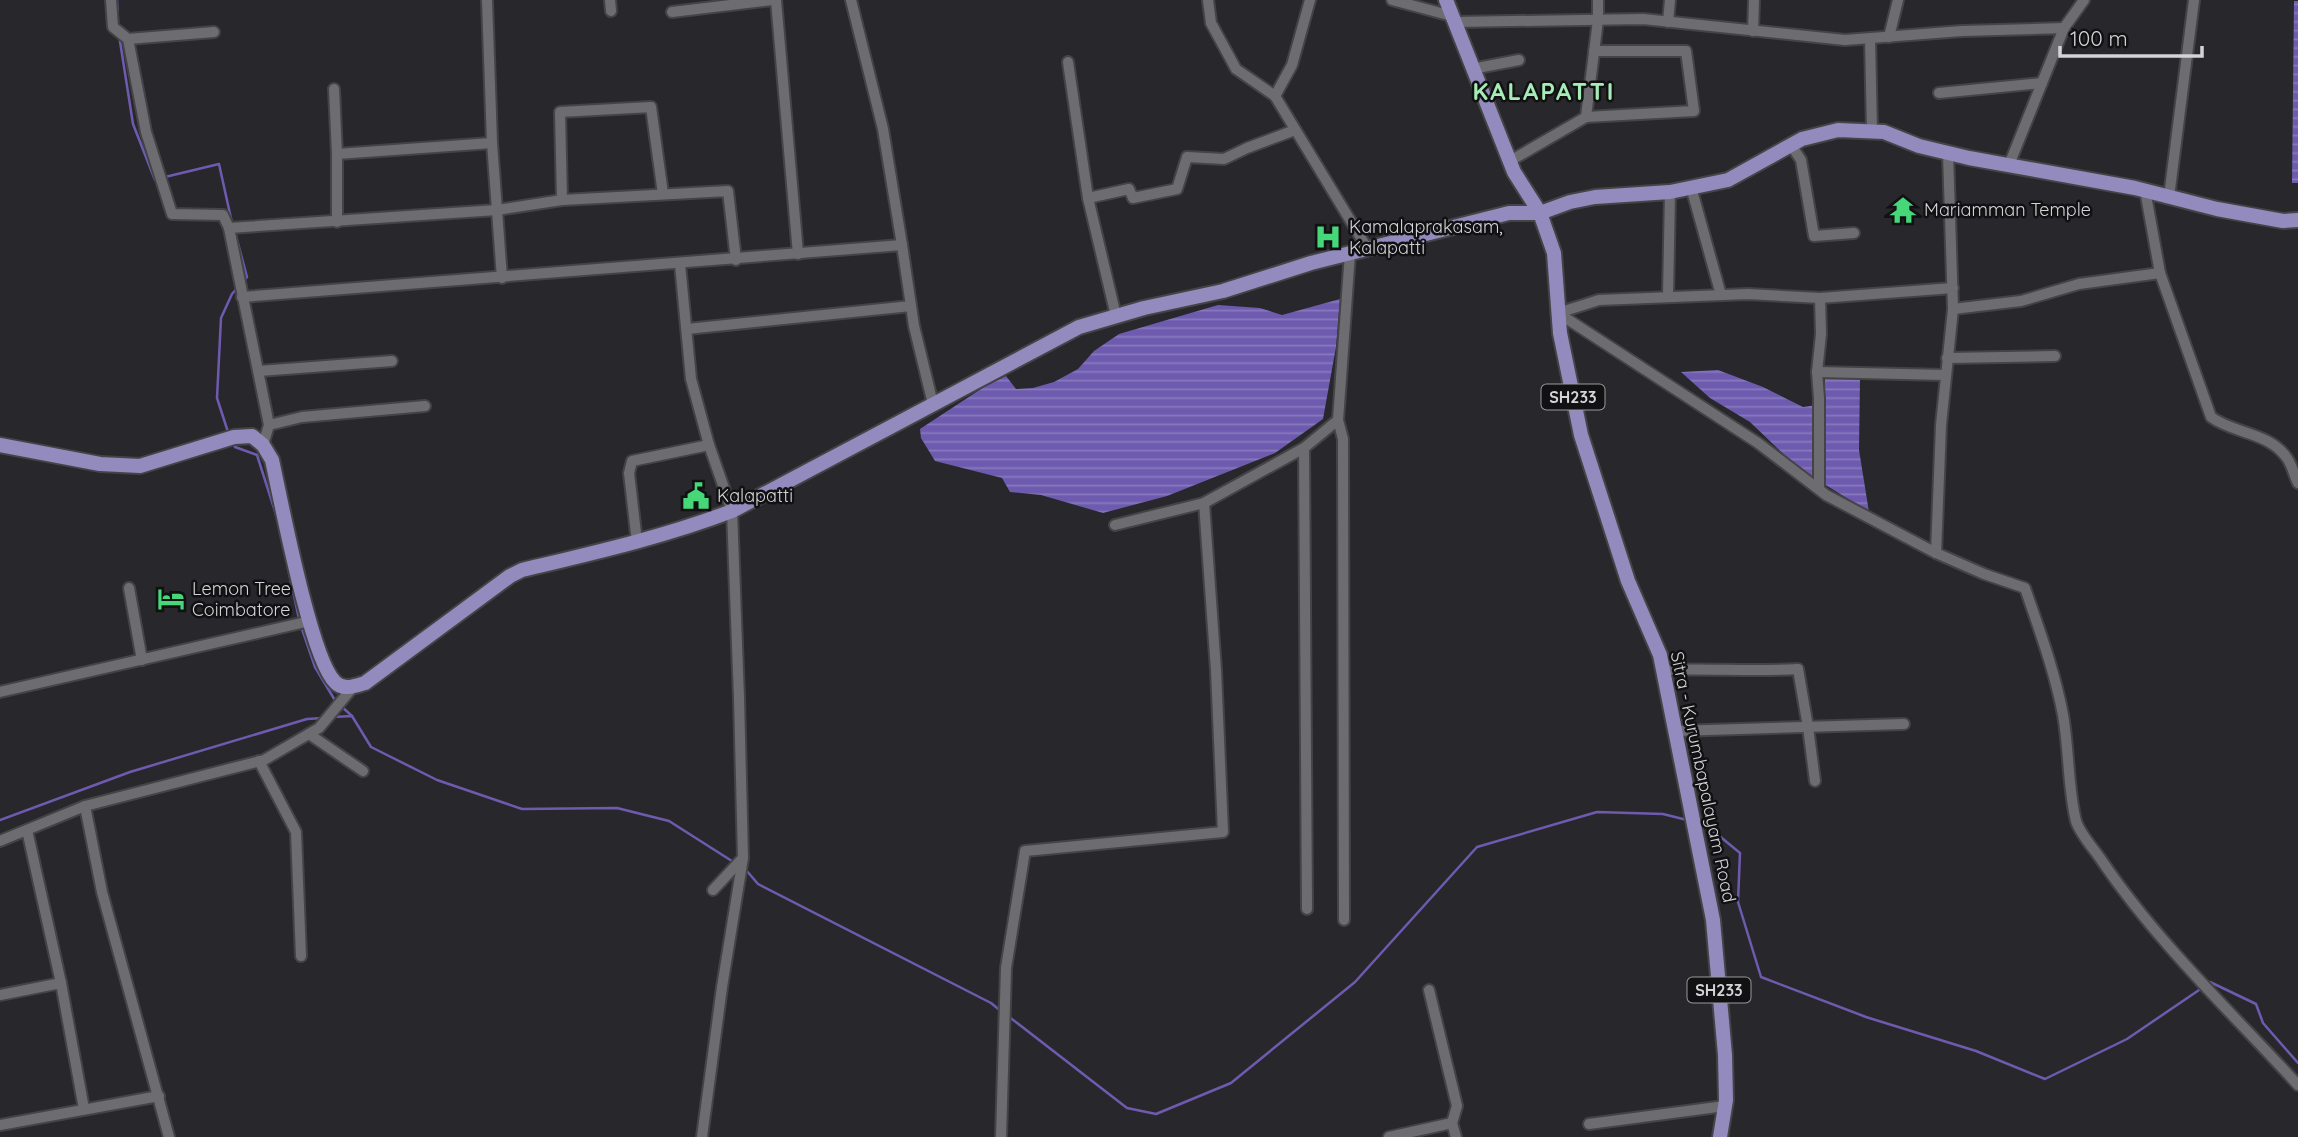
<svg xmlns="http://www.w3.org/2000/svg" width="2298" height="1137" font-family="Quicksand,sans-serif">
<style>
.water{fill:url(#water-rules)}
.lines{fill:none;stroke-linecap:round;stroke-linejoin:round}
.stream{stroke:#6e5baf;stroke-width:2.5}
.minor-casing{stroke:#444447;stroke-width:14}
.major-casing{stroke:#444447;stroke-width:18}
.minor{stroke:#6d6d71;stroke-width:10}
.major{stroke:#938abe;stroke-width:14}
.labels{text-anchor:middle;stroke-width:5;stroke-linejoin:round;paint-order:stroke}
.shield{fill:#111113;stroke:#9a9a9c;stroke-width:2}
.shield-label{font-size:16px;font-weight:bold;fill:#d4d4d7}
.poi-label{font-size:18px;fill:#d4d4d7;stroke:#111113;text-anchor:start}
.street-label{font-size:18px;fill:#d4d4d7;stroke:#111113}
.district-label{font-size:24px;font-weight:bold;letter-spacing:2px;fill:#a7ecb7;stroke:#111113}
</style>
<defs>
<pattern id="water-rules" width="6" height="5" patternUnits="userSpaceOnUse" patternTransform="scale(1.75)"><rect width="6" height="5" fill="#6e5baf"/><path d="M0 2.5h6" fill="none" stroke="#8879bd"/></pattern>
</defs>
<rect width="100%" height="100%" fill="#28282c"/>
<g class="water">
<polygon points="2294,1 2298,1 2298,183 2292,183"/>
<polygon points="1340,299 1336,347 1323,419 1275,453 1167,496 1103,513 1041,495 1010,492 1002,478 935,461 921,438 920,429 984,387 1006,376 1016,389 1033,388 1054,382 1078,369 1094,351 1119,334 1218,305 1260,308 1282,315"/>
<polygon points="1718,370 1763,387 1803,407 1824,404 1825,379 1860,379 1859,450 1869,512 1797,467 1750,422 1710,398 1681,372"/>
</g>
<g class="lines">
<g class="stream">
<polyline points="117,0 118,21"/>
<polyline points="119,35 133,124 155,180 159,179"/>
<polyline points="165,177 219,164 232,223"/>
<polyline points="236,236 247,277 244,280"/>
<polyline points="228,432 217,398 221,318 232,294 238,287"/>
<polyline points="234,444 235,447 257,455 279,524"/>
<polyline points="288,568 299,619"/>
<polyline points="301,626 315,667 336,702"/>
<polyline points="341,706 352,716"/>
<polyline points="333,717 352,716 371,747 437,780 522,809 617,808 669,821 735,863"/>
<polyline points="0,820 130,772 307,719 323,718"/>
<polyline points="1700,824 1706,825 1740,853 1738,902 1761,977 1866,1017 1976,1051 2045,1079 2127,1039 2202,988"/>
<polyline points="746,870 758,884 991,1003 1002,1012"/>
<polyline points="2207,984 2210,982 2256,1004 2263,1023 2298,1063"/>
<polyline points="1008,1016 1127,1108 1156,1114 1231,1083 1355,982 1477,847 1597,812 1663,814 1687,820"/>
</g>
<defs>
<g id="minor">
<polyline points="111,0 113,27 128,39 146,132 172,214 223,215 229,228 269,425 263,445"/>
<polyline points="487,0 492,143 502,278"/>
<polyline points="610,0 611,11"/>
<polyline points="776,0 798,254"/>
<polyline points="851,0 883,129 902,245"/>
<polyline points="1208,0 1211,23 1236,69 1275,96 1367,248"/>
<polyline points="1392,0 1452,16"/>
<polyline points="672,12 772,0"/>
<polyline points="1455,22 1643,19 1845,40 1962,31 2064,28 2009,165"/>
<polyline points="1668,22 1670,0"/>
<polyline points="2064,28 2084,0"/>
<polyline points="1753,31 1754,0"/>
<polyline points="1889,37 1898,0"/>
<polyline points="1870,38 1872,131"/>
<polyline points="128,39 214,32"/>
<polyline points="1068,62 1088,198"/>
<polyline points="1472,69 1519,60"/>
<polyline points="334,89 337,154"/>
<polyline points="1939,93 2042,83"/>
<polyline points="1275,96 1292,65 1310,0"/>
<polyline points="1586,117 1694,111 1686,51 1594,51"/>
<polyline points="1791,145 1801,160 1814,236 1854,233"/>
<polyline points="1510,161 1586,117 1598,20 1598,0"/>
<polyline points="1691,187 1721,295"/>
<path d="M 2145,190 L 2160,273 L 2211,417 C 2234,434 2269,432 2287,458 C 2292,465 2294,475 2298,483"/>
<polyline points="2169,197 2194,0"/>
<polyline points="562,200 560,112 651,107 663,194"/>
<polyline points="337,222 337,154 492,143"/>
<polyline points="229,228 497,210 562,200 728,191 736,260"/>
<polyline points="680,264 691,379 709,445 732,511 739,698 743,858 722,987 702,1137"/>
<polyline points="242,297 902,245 914,326 933,404"/>
<polyline points="1668,297 1670,192"/>
<polyline points="1953,309 2021,301 2079,284 2160,273"/>
<path d="M 1558,313 L 1758,443 L 1826,495 L 1936,553 L 1984,574 L 2025,588 C 2039,629 2055,672 2063,715 C 2069,748 2068,790 2076,821 C 2080,834 2094,849 2102,861 C 2158,943 2231,1012 2298,1085"/>
<polyline points="1558,313 1599,300 1748,294 1820,298 1953,288"/>
<polyline points="1116,316 1088,198 1129,189 1133,198 1177,189 1187,157 1224,159 1247,148 1295,130"/>
<polyline points="687,329 911,306"/>
<polyline points="1947,358 2055,356"/>
<polyline points="259,371 392,361"/>
<polyline points="1817,372 1946,375"/>
<polyline points="269,425 302,417 425,406"/>
<polyline points="1304,448 1307,909"/>
<polyline points="1819,489 1819,398 1817,372 1821,334 1820,298"/>
<polyline points="1115,525 1204,503 1304,448 1338,420"/>
<polyline points="637,542 629,473 632,461 709,445"/>
<polyline points="1936,553 1941,425 1953,309 1948,153"/>
<polyline points="129,588 142,660"/>
<path d="M 1663,670 C 1708,668 1753,672 1798,669 L 1808,727 L 1815,781"/>
<polyline points="0,692 310,621"/>
<polyline points="1676,731 1904,724"/>
<polyline points="309,734 363,771"/>
<polyline points="259,761 296,832 301,956"/>
<polyline points="85,806 102,892 169,1137"/>
<polyline points="27,830 61,983 84,1109"/>
<polyline points="0,841 85,806 264,760 319,728 353,687"/>
<polyline points="713,890 742,859"/>
<polyline points="1344,920 1343,439 1338,420 1350,253"/>
<polyline points="1429,990 1457,1106 1452,1123 1456,1137"/>
<polyline points="0,995 61,983"/>
<polyline points="1589,1124 1725,1106"/>
<polyline points="0,1125 159,1096"/>
<polyline points="1001,1137 1006,968 1025,851 1223,832 1216,670 1204,503"/>
<polyline points="1389,1137 1452,1123"/>
</g>
<g id="major">
<polyline points="1446,0 1514,172 1540,213 1554,253 1560,333 1581,435 1628,581 1660,655 1713,920 1725,1055 1726,1100 1720,1137"/>
<path d="M 0,445 L 100,464 L 140,466 L 234,437 L 252,436 L 263,445 L 272,460 C 281,501 311,659 335,682 C 343,691 355,686 365,683 L 510,576 L 522,570 C 593,553 664,537 732,511 L 1079,327 L 1144,308 L 1223,291 L 1311,263 L 1509,213 L 1540,213 L 1570,202 L 1595,197 L 1670,192 L 1728,180 L 1802,139 L 1838,130 L 1884,132 L 1919,146 L 1969,158 L 2135,188 L 2217,209 L 2283,221 L 2298,220"/>
</g>
</defs>
<use href="#minor" class="minor-casing"/>
<use href="#major" class="major-casing"/>
<use href="#minor" class="minor"/>
<use href="#major" class="major"/>
</g>
<defs>
<symbol id="temple-bare" viewBox="-9 -9 18 18"><path d="M0-6L5-2H3V0L6.5 2.5H4V6H1.5V3h-3V6H-4V2.5H-6.5L-3 0V-2H-5Z" fill="#46d779" stroke="#111113" stroke-width="2.5" paint-order="stroke"/></symbol>
<symbol id="hospital-bare" viewBox="-9 -9 18 18"><path d="M-5-5h3v3.5h4V-5h3V5h-3V1.5h-4V5h-3Z" fill="#46d779" stroke="#111113" stroke-width="2.5" paint-order="stroke"/></symbol>
<symbol id="civic-bare" viewBox="-9 -9 18 18"><path d="M-.6-6.5H3V-4.5H.6V-3L4-1V1h2V6H-6V1h2V-1L-.6-3ZM-1.2 2.5V6h2.4V2.5Z" fill="#46d779" stroke="#111113" stroke-width="2.5" paint-order="stroke"/></symbol>
<symbol id="hotel-bare" viewBox="-9 -9 18 18"><path d="M-6-4.5h1.5V1H6V5H4.5V3h-9V5H-6ZM-4 0a1.8 1.8 0 1 1 3.6 0ZM.5 0V-2.5h3Q6-2.5 6 0Z" fill="#46d779" stroke="#111113" stroke-width="2.5" paint-order="stroke"/></symbol>
</defs>
<g fill-rule="evenodd">
<use href="#temple-bare" x="1884" y="191" width="38" height="38"/>
<use href="#hospital-bare" x="1309" y="218" width="38" height="38"/>
<use href="#civic-bare" x="677" y="477" width="38" height="38"/>
<use href="#hotel-bare" x="152" y="580" width="38" height="38"/>
</g>
<g class="labels">
<g class="shield">
<rect x="1541.5" y="384.5" width="63" height="25" rx="5"/>
<rect x="1687.5" y="977.5" width="63" height="25" rx="5"/>
</g>
<g class="shield-label">
<text x="1573" y="403">SH233</text>
<text x="1719" y="996">SH233</text>
</g>
<g class="poi-label">
<text x="1924" y="216">Mariamman Temple</text>
<text x="1349" y="233">Kamalaprakasam,<tspan x="1349" dy="21">Kalapatti</tspan></text>
<text x="717" y="502">Kalapatti</text>
<text x="192" y="595">Lemon Tree<tspan x="192" dy="21">Coimbatore</tspan></text>
</g>
<g class="street-label">
<text transform="translate(1703 777) rotate(78)" y="6">Sitra - Kurumbapalayam Road</text>
</g>
<g class="district-label">
<text x="1544" y="100">KALAPATTI</text>
</g>
</g>
<path d="M2060 46v10h142v-10" fill="none" stroke="#d4d4d7" stroke-width="3.5"/>
<text x="2070" y="46" font-size="21" fill="#d4d4d7" stroke="#111113" stroke-width="5" paint-order="stroke">100 m</text>
</svg>
